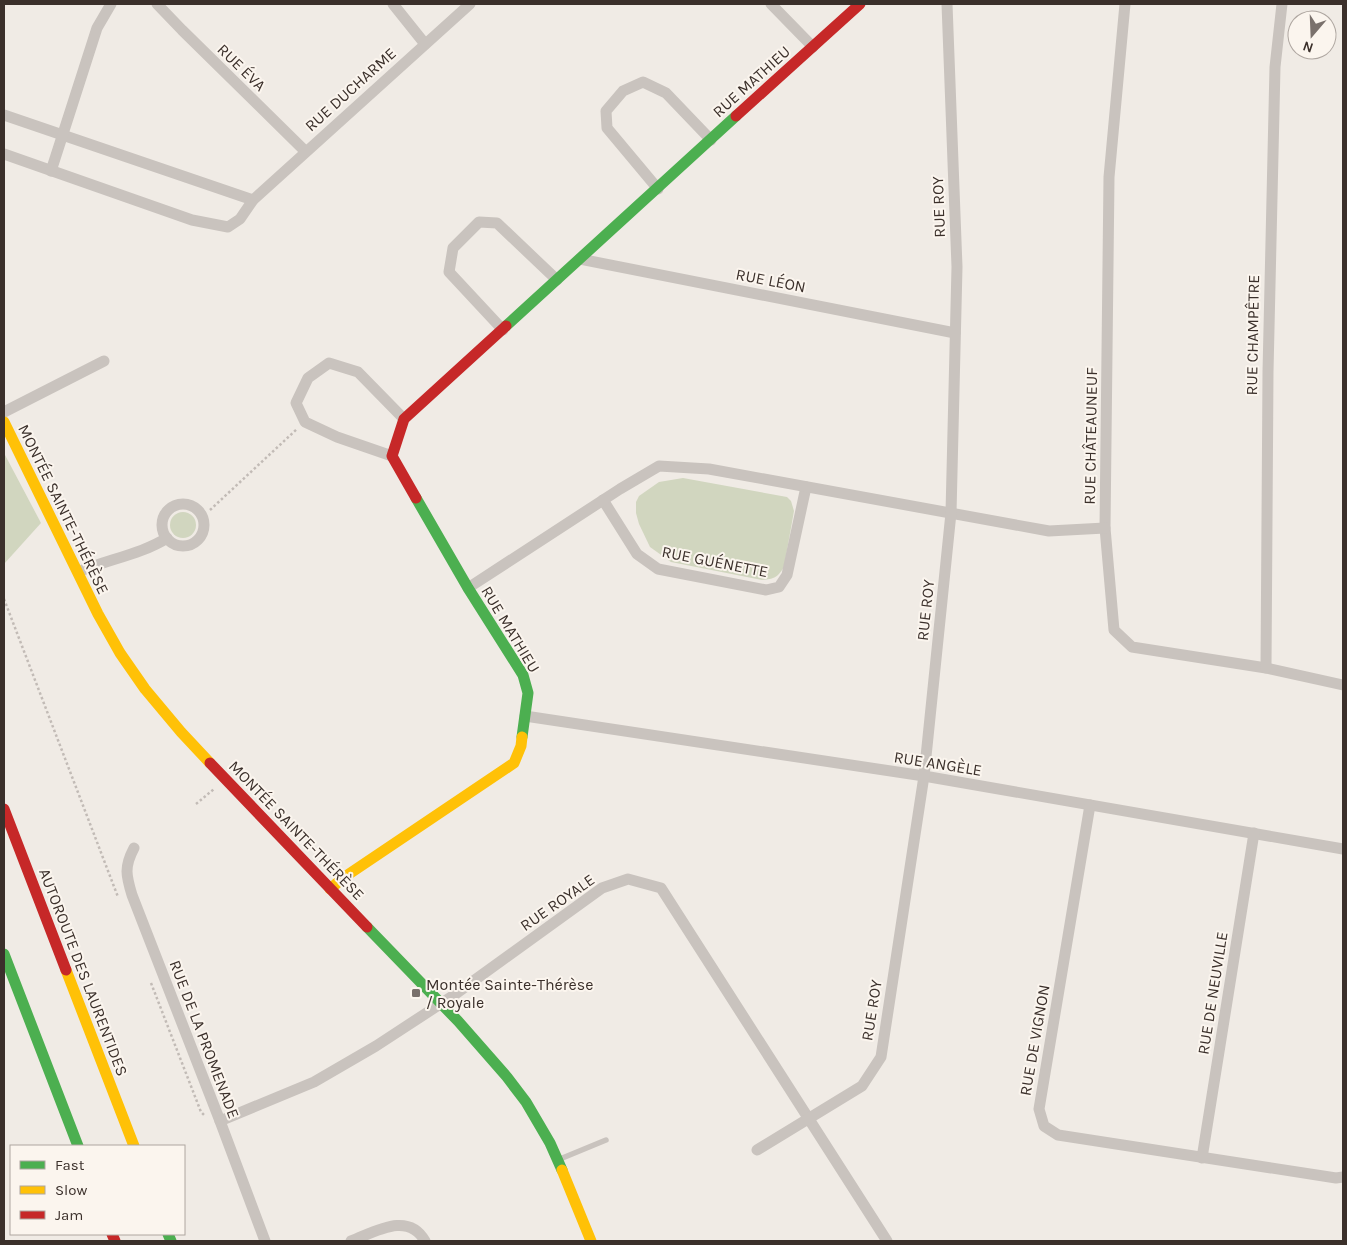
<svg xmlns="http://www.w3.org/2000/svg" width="1347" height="1245" font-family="Karla,sans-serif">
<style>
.green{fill:#d1d6bf}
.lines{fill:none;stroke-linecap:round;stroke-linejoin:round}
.path{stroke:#c2bbb6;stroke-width:2.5;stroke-dasharray:2.5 2.5;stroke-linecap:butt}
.lane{stroke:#c9c3be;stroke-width:5.5}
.street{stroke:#c9c3be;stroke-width:11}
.fast{stroke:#4caf50;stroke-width:11}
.slow{stroke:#ffc107;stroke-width:11}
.jam{stroke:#c62828;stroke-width:11}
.poi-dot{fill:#7a716c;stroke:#fbf5ee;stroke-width:2}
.labels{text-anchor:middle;stroke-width:4;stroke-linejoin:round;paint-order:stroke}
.street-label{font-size:16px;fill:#3b302b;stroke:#fbf5ee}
.poi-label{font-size:16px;fill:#3b302b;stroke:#fbf5ee;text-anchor:start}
</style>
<rect width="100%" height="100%" fill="#f0ebe5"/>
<g class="green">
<polygon points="4,453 41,523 4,564"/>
<path d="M 683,478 L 787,497 L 791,501 L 794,511 L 784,567 C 777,578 774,579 762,580 L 671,562 L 650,547 L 639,524 L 636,513 L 636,502 L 639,496 L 659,482 Z"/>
<circle cx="183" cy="525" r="13"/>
</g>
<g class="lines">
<g class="path">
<polyline points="210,510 297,429"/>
<polyline points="4,599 118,897"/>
<polyline points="196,804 214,789"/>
<polyline points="151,983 201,1112 204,1115"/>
</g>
<polyline class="lane" points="560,1159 606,1140"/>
<g class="street">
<polyline points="157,4 182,30 305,151"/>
<polyline points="393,4 425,44"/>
<polyline points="771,4 813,47"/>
<polyline points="1125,4 1109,177 1105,528 1114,630 1132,647 1266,668 1343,685"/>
<polyline points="4,115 253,200"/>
<polyline points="4,154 192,220 228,227 240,219 253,200 470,4"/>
<polyline points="51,171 97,28 111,4"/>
<polyline points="658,189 607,128 606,111 623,91 643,82 666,93 711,140"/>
<polyline points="580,259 955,333"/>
<polyline points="503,330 449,272 453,248 479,222 497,223 557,280"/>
<polyline points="4,412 104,361"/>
<polyline points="392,456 337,437 305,422 296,403 308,378 329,363 358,372 404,419"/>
<polyline points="603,500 637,554 658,569 766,590 779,587 787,575 806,487"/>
<circle cx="183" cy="525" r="21"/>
<path d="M 78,572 C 106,560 142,554 167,538"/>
<polyline points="468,588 620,489 659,466 709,469 1049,531 1105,528"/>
<polyline points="1266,668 1268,372 1275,67 1282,4"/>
<polyline points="525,716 924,776 1343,849"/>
<polyline points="1090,805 1039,1109 1044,1126 1058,1135 1336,1178 1343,1177"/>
<path d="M 134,848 C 124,867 126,875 132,895 L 220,1121 L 265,1241"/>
<polyline points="220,1121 314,1082 376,1046 454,995 602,888 628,879 661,888 887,1241"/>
<polyline points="757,1150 862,1086 881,1057 924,776 951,513 957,267 947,4"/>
<polyline points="1202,1158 1254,833"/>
<path d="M 351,1241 C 375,1232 408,1211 425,1241"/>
</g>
<g class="fast">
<polyline points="506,326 736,116"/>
<polyline points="416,498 468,588 523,675 528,693 522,737"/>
<polyline points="367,927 458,1021 507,1077 526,1102 550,1143 562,1170"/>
<polyline points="4,954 78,1146"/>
<polyline points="168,1234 171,1241"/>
</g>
<g class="slow">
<polyline points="4,422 98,614 120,653 145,689 181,732 210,763"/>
<polyline points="330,889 343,878 514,763 521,746 522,737"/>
<polyline points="66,970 134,1146"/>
<polyline points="562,1170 591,1241"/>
</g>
<g class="jam">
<polyline points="736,116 860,4"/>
<polyline points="416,498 392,456 404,419 506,326"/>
<polyline points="210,763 367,927"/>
<polyline points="4,809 66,970"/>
<polyline points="112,1234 115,1241"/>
</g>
</g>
<rect class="poi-dot" x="411" y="988" width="10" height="10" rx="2.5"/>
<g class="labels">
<g class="street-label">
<text transform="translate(242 67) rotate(44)" y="6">RUE ÉVA</text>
<text transform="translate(751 81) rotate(-42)" y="6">RUE MATHIEU</text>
<text transform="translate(350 89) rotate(-42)" y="6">RUE DUCHARME</text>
<text transform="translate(938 207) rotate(-92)" y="6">RUE ROY</text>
<text transform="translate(771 280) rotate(11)" y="6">RUE LÉON</text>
<text transform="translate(1252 335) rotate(-89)" y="6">RUE CHAMPÊTRE</text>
<text transform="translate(1090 436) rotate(-89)" y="6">RUE CHÂTEAUNEUF</text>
<text transform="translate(64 509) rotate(64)" y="6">MONTÉE SAINTE-THÉRÈSE</text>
<text transform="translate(715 561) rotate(11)" y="6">RUE GUÉNETTE</text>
<text transform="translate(925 610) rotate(-84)" y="6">RUE ROY</text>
<text transform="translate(511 629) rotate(59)" y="6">RUE MATHIEU</text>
<text transform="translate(938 763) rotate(9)" y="6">RUE ANGÈLE</text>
<text transform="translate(297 830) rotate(46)" y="6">MONTÉE SAINTE-THÉRÈSE</text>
<text transform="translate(557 902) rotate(-35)" y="6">RUE ROYALE</text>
<text transform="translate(84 972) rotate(69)" y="6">AUTOROUTE DES LAURENTIDES</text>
<text transform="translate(1212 993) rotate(-81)" y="6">RUE DE NEUVILLE</text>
<text transform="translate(871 1010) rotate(-81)" y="6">RUE ROY</text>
<text transform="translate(205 1039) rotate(69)" y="6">RUE DE LA PROMENADE</text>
<text transform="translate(1034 1040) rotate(-80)" y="6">RUE DE VIGNON</text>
</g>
<g class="poi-label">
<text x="426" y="990">Montée Sainte-Thérèse<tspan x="426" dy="18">/ Royale</tspan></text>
</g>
</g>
<rect width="1347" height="1245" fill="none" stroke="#3b302b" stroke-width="10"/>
<rect x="10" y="1145" width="175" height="90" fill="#fbf5ee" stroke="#aea6a0"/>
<rect x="20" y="1161" width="25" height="8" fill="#4caf50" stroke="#aea6a0"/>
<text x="55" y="1170" font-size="15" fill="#3b302b">Fast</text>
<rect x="20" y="1186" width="25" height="8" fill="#ffc107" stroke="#aea6a0"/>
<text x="55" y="1195" font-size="15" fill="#3b302b">Slow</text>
<rect x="20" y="1211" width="25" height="8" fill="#c62828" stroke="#aea6a0"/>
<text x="55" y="1220" font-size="15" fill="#3b302b">Jam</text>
<g transform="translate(1312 35) rotate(199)"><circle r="24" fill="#fbf5ee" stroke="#aea6a0"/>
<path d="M0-4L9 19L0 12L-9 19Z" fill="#7a716c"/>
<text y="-8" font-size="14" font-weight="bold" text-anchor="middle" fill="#3b302b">N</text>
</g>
</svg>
